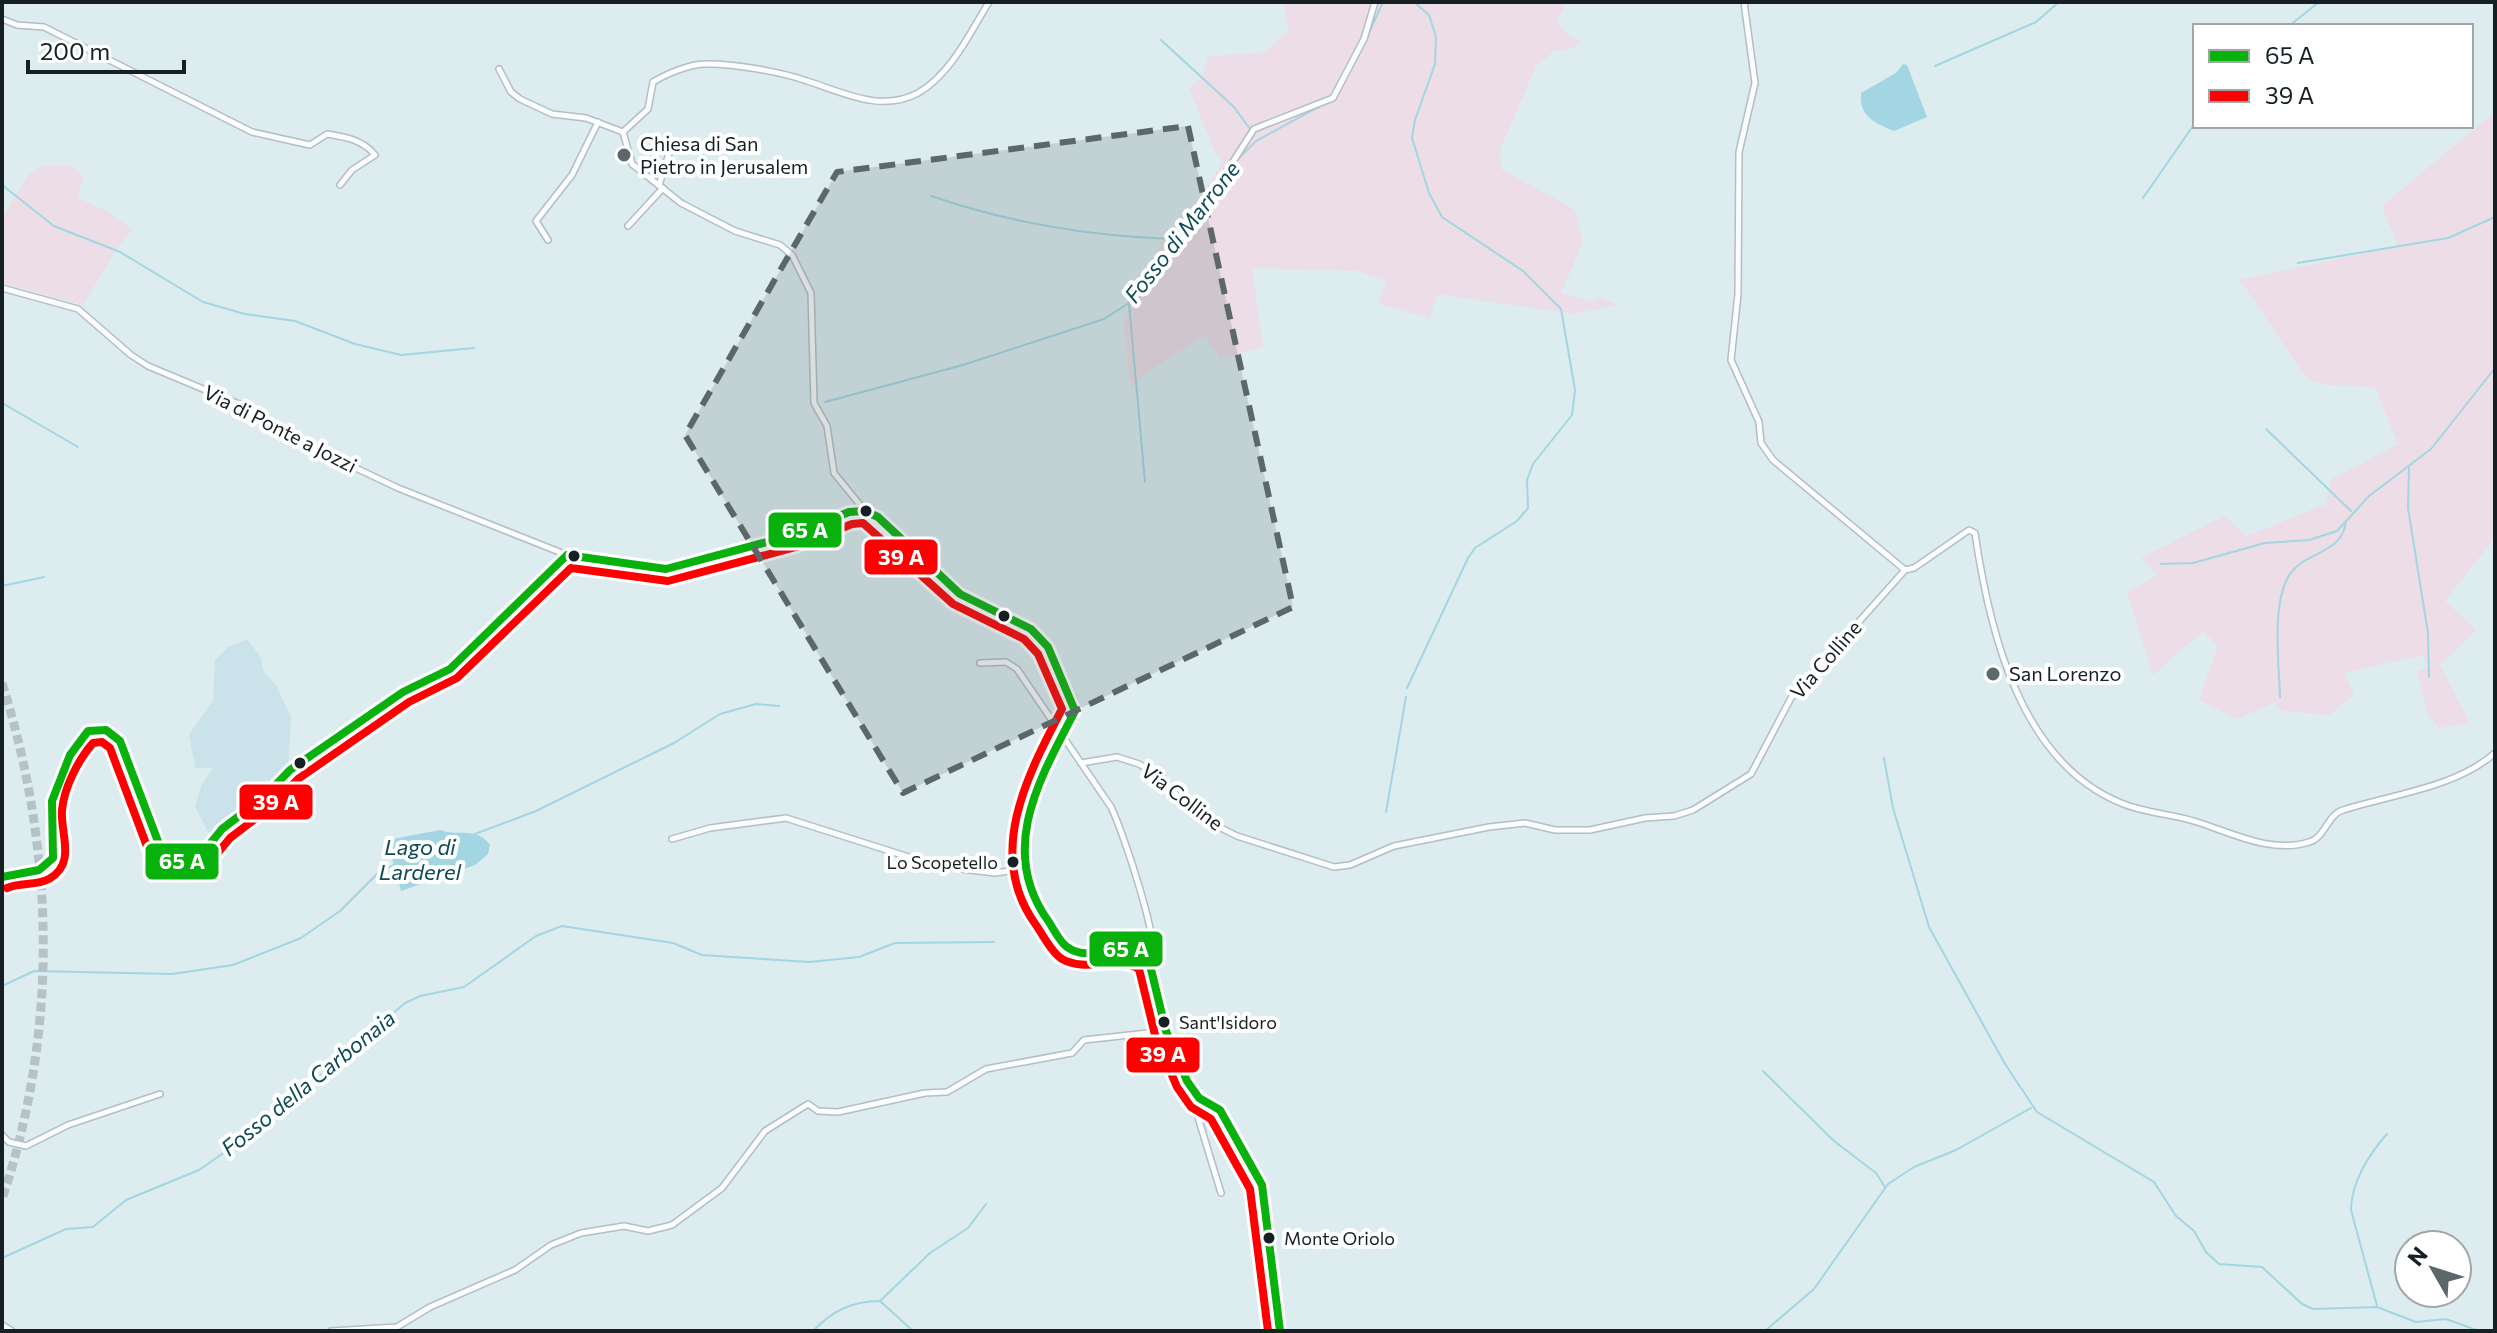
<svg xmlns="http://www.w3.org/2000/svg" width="2497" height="1333" font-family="Commissioner,sans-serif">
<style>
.built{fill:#cae3ea}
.green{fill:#ecdde6}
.water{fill:#a2d6e2}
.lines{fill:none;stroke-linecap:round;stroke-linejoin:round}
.stream{stroke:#a2d6e2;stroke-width:2}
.highway-tunnel{stroke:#b5c3c6;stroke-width:9;stroke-dasharray:9 4.5;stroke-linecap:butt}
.street-casing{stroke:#b3bfc1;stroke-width:8}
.secondary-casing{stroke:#b3bfc1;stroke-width:10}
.street{stroke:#fafcfd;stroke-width:5}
.secondary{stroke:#fafcfd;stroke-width:7}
.bus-1-casing{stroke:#fff;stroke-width:14}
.bus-2-casing{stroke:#fff;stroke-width:14}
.bus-1{stroke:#08b10c;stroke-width:8}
.bus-2{stroke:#f00;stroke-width:8}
.marked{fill:#5c676a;fill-opacity:0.2;stroke:#5c676a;stroke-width:6;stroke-dasharray:16 10;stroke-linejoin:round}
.poi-dot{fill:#5c676a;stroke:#fff;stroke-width:3}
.bus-dot{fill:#162022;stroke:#fff;stroke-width:3}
.labels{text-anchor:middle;stroke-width:8;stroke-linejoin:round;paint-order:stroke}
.bus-label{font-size:18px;fill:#162022;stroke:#fff;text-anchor:start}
.poi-label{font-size:20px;fill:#162022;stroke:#fff;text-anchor:start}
.street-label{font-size:20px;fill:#162022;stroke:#fff}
.water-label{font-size:22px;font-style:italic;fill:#0c4a54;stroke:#fff}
.line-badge{stroke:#fff;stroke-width:3}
.badge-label{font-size:22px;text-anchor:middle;font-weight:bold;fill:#fff}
</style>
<rect width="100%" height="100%" fill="#ddecef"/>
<polygon class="built" points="247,639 260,656 264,672 276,685 291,717 288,770 271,788 210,835 195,807 202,784 213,768 195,768 189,734 213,701 215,660 228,647"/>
<g class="green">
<polygon points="1283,2 1567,2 1557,22 1569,36 1582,41 1574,48 1554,51 1536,66 1500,150 1501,169 1575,210 1583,242 1561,293 1591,302 1599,297 1618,305 1573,314 1437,294 1430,318 1378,304 1386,281 1358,271 1252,268 1263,347 1220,359 1205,336 1156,366 1131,387 1123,321 1161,242 1177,239 1223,161 1215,152 1189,88 1201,79 1208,57 1264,52 1289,31"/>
<polygon points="2495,112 2495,537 2445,601 2476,630 2440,665 2470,723 2439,728 2428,715 2417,671 2427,667 2423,655 2344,673 2354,695 2329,715 2282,711 2274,703 2237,719 2199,700 2218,646 2203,631 2153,675 2127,592 2158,575 2141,558 2224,516 2247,536 2326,504 2331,480 2398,444 2375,387 2327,385 2307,379 2240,280 2398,246 2382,206"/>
<polygon points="44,166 73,166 83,177 78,198 108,212 132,230 117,248 83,305 2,283 2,219 28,175"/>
</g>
<g class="water">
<path d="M 1903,64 L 1907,65 L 1927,117 L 1894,131 C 1875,123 1859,117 1861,93 L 1896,73 Z"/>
<path d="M 440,830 C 458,837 477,826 490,845 L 488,854 L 475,865 L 401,891 L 387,840 Z"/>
</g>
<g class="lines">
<g class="stream">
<polyline points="2289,26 2319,2"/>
<polyline points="1161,40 1234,107 1250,129"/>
<polyline points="1362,48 1383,2"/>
<polyline points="1935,66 2036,22 2059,2"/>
<polyline points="2,185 54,226 120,252 203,302 245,314 295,321 355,344 401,355 474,348"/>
<path d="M 931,196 C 1013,224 1093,237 1179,239"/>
<polyline points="2143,198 2195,123"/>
<polyline points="1203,213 1236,161 1256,141 1322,105"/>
<polyline points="2298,263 2448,238 2495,217"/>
<polyline points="1129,304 1145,482"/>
<polyline points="825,402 963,365 1104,319 1129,303 1165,253 1199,218"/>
<polyline points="2,403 78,447"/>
<polyline points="2266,429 2351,511"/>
<polyline points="2409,468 2408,508 2428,633 2429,677"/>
<polyline points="2161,564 2193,563 2265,543 2309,540 2337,531 2369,496 2431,449 2495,368"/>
<polyline points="2,586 44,577"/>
<polyline points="1407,688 1468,558 1475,548 1517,521 1528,508 1527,480 1533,464 1572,415 1575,390 1561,309 1523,271 1442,217 1429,193 1412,138 1415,120 1435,64 1436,37 1429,15 1414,2"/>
<path d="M 2280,697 C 2279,664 2271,602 2290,574 C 2307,550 2342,555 2346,521"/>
<polyline points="1884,758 1893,808 1929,927 2005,1064 2037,1112 2154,1182 2176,1216 2194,1231 2206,1252 2219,1264 2262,1267 2302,1304 2313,1309 2377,1307 2416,1322 2446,1319 2479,1331"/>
<polyline points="1386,812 1406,697"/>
<polyline points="475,834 536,811 674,743 720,714 756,704 779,706"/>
<polyline points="2,986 34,971 172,974 233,965 301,938 340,911 378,873 394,865"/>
<polyline points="1763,1071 1834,1141 1876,1173 1885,1187"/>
<polyline points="2,1258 66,1229 93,1227 126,1200 199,1170 245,1138 286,1100 325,1072 405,1003 420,996 464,987 536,936 562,926 673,943 702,955 809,962 859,957 895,943 994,942"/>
<polyline points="880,1301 930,1253 968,1228 986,1204"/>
<path d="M 2377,1306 L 2351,1210 C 2351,1183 2369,1154 2387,1134"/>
<path d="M 813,1331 C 832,1311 852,1301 880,1301 L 913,1331"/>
<polyline points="1765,1331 1814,1289 1888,1184 1914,1167 1956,1150 2031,1108"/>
</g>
<path class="highway-tunnel" d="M 2,683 C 55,851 59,1030 2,1199"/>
<defs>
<g id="street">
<path d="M 2,19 L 17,25 L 44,27 L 252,132 L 310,145 L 327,134 C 346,137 363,140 375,155 L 352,170 L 340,185"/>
<polyline points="499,69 511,92 520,99 552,114 586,118 623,132"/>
<polyline points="623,132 632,164 681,203 735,231 780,245 792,255 811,293 814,403 827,426 834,473 865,511"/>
<path d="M 623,132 L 648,109 L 653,82 C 666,74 690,64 705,64 C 731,63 782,72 807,81 C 842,92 881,113 918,93 C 951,74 970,33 989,2"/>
<polyline points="659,185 672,144"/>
<polyline points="1198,216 1254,129 1333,98 1364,39 1375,2"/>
<polyline points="628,226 663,188"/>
<polyline points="548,240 536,221 572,175 598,122"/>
<polyline points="2,288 78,309 131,355 148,366 239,404 320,451 398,488 567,555"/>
<path d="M 1905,570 L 1914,568 L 1969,530 L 1975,533 C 1989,630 2020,762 2121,803 C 2144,813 2173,814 2197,822 C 2232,833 2272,854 2309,842 C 2325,838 2327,815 2343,810 C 2393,794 2455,788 2495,753"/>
<polyline points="1043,658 1054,678 1062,676"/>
<path d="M 980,663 L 1006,662 L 1017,669 L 1111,807 C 1122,829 1163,949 1152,967"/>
<polyline points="1081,763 1117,757 1139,764 1162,777 1179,798 1209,822 1237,836 1334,867 1350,865 1394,846 1489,827 1525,823 1555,830 1590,830 1645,818 1674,816 1693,810 1751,774 1791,698 1905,570 1773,460 1761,443 1759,422 1731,360 1738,294 1739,152 1755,83 1744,2"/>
<polyline points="672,839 710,828 786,818 937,866 995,873 1023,869"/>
<polyline points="1187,1081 1221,1193"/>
<polyline points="2,1135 9,1142 26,1146 68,1125 160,1094"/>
<polyline points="2,1325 12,1331"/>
<polyline points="331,1331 397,1327 430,1307 515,1270 551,1245 581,1233 624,1226 648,1231 672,1225 722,1188 765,1131 808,1104 818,1111 838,1112 925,1093 947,1092 986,1069 1072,1053 1084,1040 1166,1031"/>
</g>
<path id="secondary" d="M 2,877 C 17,868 37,877 49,864 C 62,848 48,826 50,809 C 52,790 73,741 88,731 L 106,730 L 120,741 L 162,852 L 173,862 L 188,861 L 205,850 L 222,829 L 264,797 L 290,770 L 403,692 L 450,669 L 567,555 L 666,569 L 793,535 L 849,512 L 865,511 L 878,517 L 960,594 L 1031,629 L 1048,647 L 1073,700 L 1075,711 L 1042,774 L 1024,840 L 1023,869 L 1035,903 L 1068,948 L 1091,954 L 1129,949 L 1149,961 L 1166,1031 L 1187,1081 L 1199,1098 L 1220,1110 L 1262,1185 L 1280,1331"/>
</defs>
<use href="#street" class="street-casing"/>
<use href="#secondary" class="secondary-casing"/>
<use href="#street" class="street"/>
<use href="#secondary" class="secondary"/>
<defs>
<path id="bus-1" d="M 2,877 L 39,870 L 53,858 L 52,801 L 70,755 L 88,731 L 106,730 L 120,741 L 162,852 L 173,862 L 188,861 L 205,850 L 222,829 L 264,797 L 290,770 L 403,692 L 450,669 L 567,555 L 666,569 L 793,535 L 849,512 L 865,511 L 878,517 L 960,594 L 1031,629 L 1048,647 L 1075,711 C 1039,780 997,851 1049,922 C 1054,930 1060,942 1067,947 C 1086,961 1108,947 1128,949 C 1134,950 1143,957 1149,961 L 1166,1031 L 1187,1081 L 1199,1098 L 1220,1110 L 1262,1185 L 1280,1331"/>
<path id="bus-2" d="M 7,888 C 20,882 36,886 49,879 C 77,863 60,834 62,810 C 64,788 78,760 93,743 L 102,742 L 110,748 L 151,857 L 169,873 L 191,873 L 212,860 L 230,838 L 272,806 L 298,779 L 409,702 L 457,678 L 571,568 L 668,581 L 796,547 L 852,524 L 863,523 L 953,604 L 1024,639 L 1038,654 L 1062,709 C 1027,776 985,855 1036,925 C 1043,935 1052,953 1062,959 C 1087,973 1115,955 1139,969 L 1155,1035 L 1177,1087 L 1191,1107 L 1211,1119 L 1250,1189 L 1268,1331"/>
</defs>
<use href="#bus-1" class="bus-1-casing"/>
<use href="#bus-2" class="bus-2-casing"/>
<use href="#bus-1" class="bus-1"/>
<use href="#bus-2" class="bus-2"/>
</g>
<path class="marked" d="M 1188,126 L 1293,607 L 903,793 L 685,435 L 837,172 Z"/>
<g class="poi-dot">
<circle cx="624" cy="155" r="8"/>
<circle cx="1993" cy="674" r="8"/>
</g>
<g class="bus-dot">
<circle cx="866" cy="511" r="7"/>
<circle cx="574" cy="556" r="7"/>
<circle cx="1004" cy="616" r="7"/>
<circle cx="300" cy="763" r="7"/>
<circle cx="1013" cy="862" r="7"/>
<circle cx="1164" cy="1022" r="7"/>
<circle cx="1269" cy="1238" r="7"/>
</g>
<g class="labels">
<g class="bus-label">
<text x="998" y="869" text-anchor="end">Lo Scopetello</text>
<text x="1179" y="1029">Sant'Isidoro</text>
<text x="1284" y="1245">Monte Oriolo</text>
</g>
<g class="poi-label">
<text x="640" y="151">Chiesa di San<tspan x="640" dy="23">Pietro in Jerusalem</tspan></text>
<text x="2009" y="681">San Lorenzo</text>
</g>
<g class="street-label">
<text transform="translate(280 429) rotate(27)" y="7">Via di Ponte a Jozzi</text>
<text transform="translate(1826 660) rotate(-49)" y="7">Via Colline</text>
<text transform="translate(1182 797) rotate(37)" y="7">Via Colline</text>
</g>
<g class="water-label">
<text transform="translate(1182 232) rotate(-52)" y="8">Fosso di Marrone</text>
<text x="420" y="855">Lago di<tspan x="420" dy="25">Larderel</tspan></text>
<text transform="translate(308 1083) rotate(-39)" y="8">Fosso della Carbonaia</text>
</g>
</g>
<g class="line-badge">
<rect x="767" y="511" width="76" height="38" rx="8" fill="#08b10c"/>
<rect x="863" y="538" width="76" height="38" rx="8" fill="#f00"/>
<rect x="238" y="783" width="76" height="38" rx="8" fill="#f00"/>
<rect x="144" y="842" width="76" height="39" rx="8" fill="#08b10c"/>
<rect x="1088" y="930" width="76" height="38" rx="8" fill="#08b10c"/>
<rect x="1125" y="1036" width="76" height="38" rx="8" fill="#f00"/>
</g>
<g class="badge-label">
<text x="805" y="538">65 A</text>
<text x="901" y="565">39 A</text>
<text x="276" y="810">39 A</text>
<text x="182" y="869">65 A</text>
<text x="1126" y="957">65 A</text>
<text x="1163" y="1062">39 A</text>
</g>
<rect width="2497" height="1333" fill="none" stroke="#162022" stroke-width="8"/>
<rect x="2193" y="24" width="280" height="104" fill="#ffffff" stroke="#a2a6a7" stroke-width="2"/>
<rect x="2209" y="50" width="40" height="12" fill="#08b10c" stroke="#a2a6a7" stroke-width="2"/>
<text x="2265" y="64" font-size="24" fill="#162022">65 A</text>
<rect x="2209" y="90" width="40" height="12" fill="#ff0000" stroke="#a2a6a7" stroke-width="2"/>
<text x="2265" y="104" font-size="24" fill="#162022">39 A</text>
<g transform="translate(2433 1269) rotate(309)"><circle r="38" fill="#ffffff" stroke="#a2a6a7" stroke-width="2"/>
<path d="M0-6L14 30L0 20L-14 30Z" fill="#5c676a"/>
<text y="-12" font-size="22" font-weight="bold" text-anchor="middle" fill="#162022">N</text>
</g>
<path d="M28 60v12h156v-12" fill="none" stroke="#162022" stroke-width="4"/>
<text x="40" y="60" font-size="24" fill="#162022" stroke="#ffffff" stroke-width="6" paint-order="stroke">200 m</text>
</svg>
